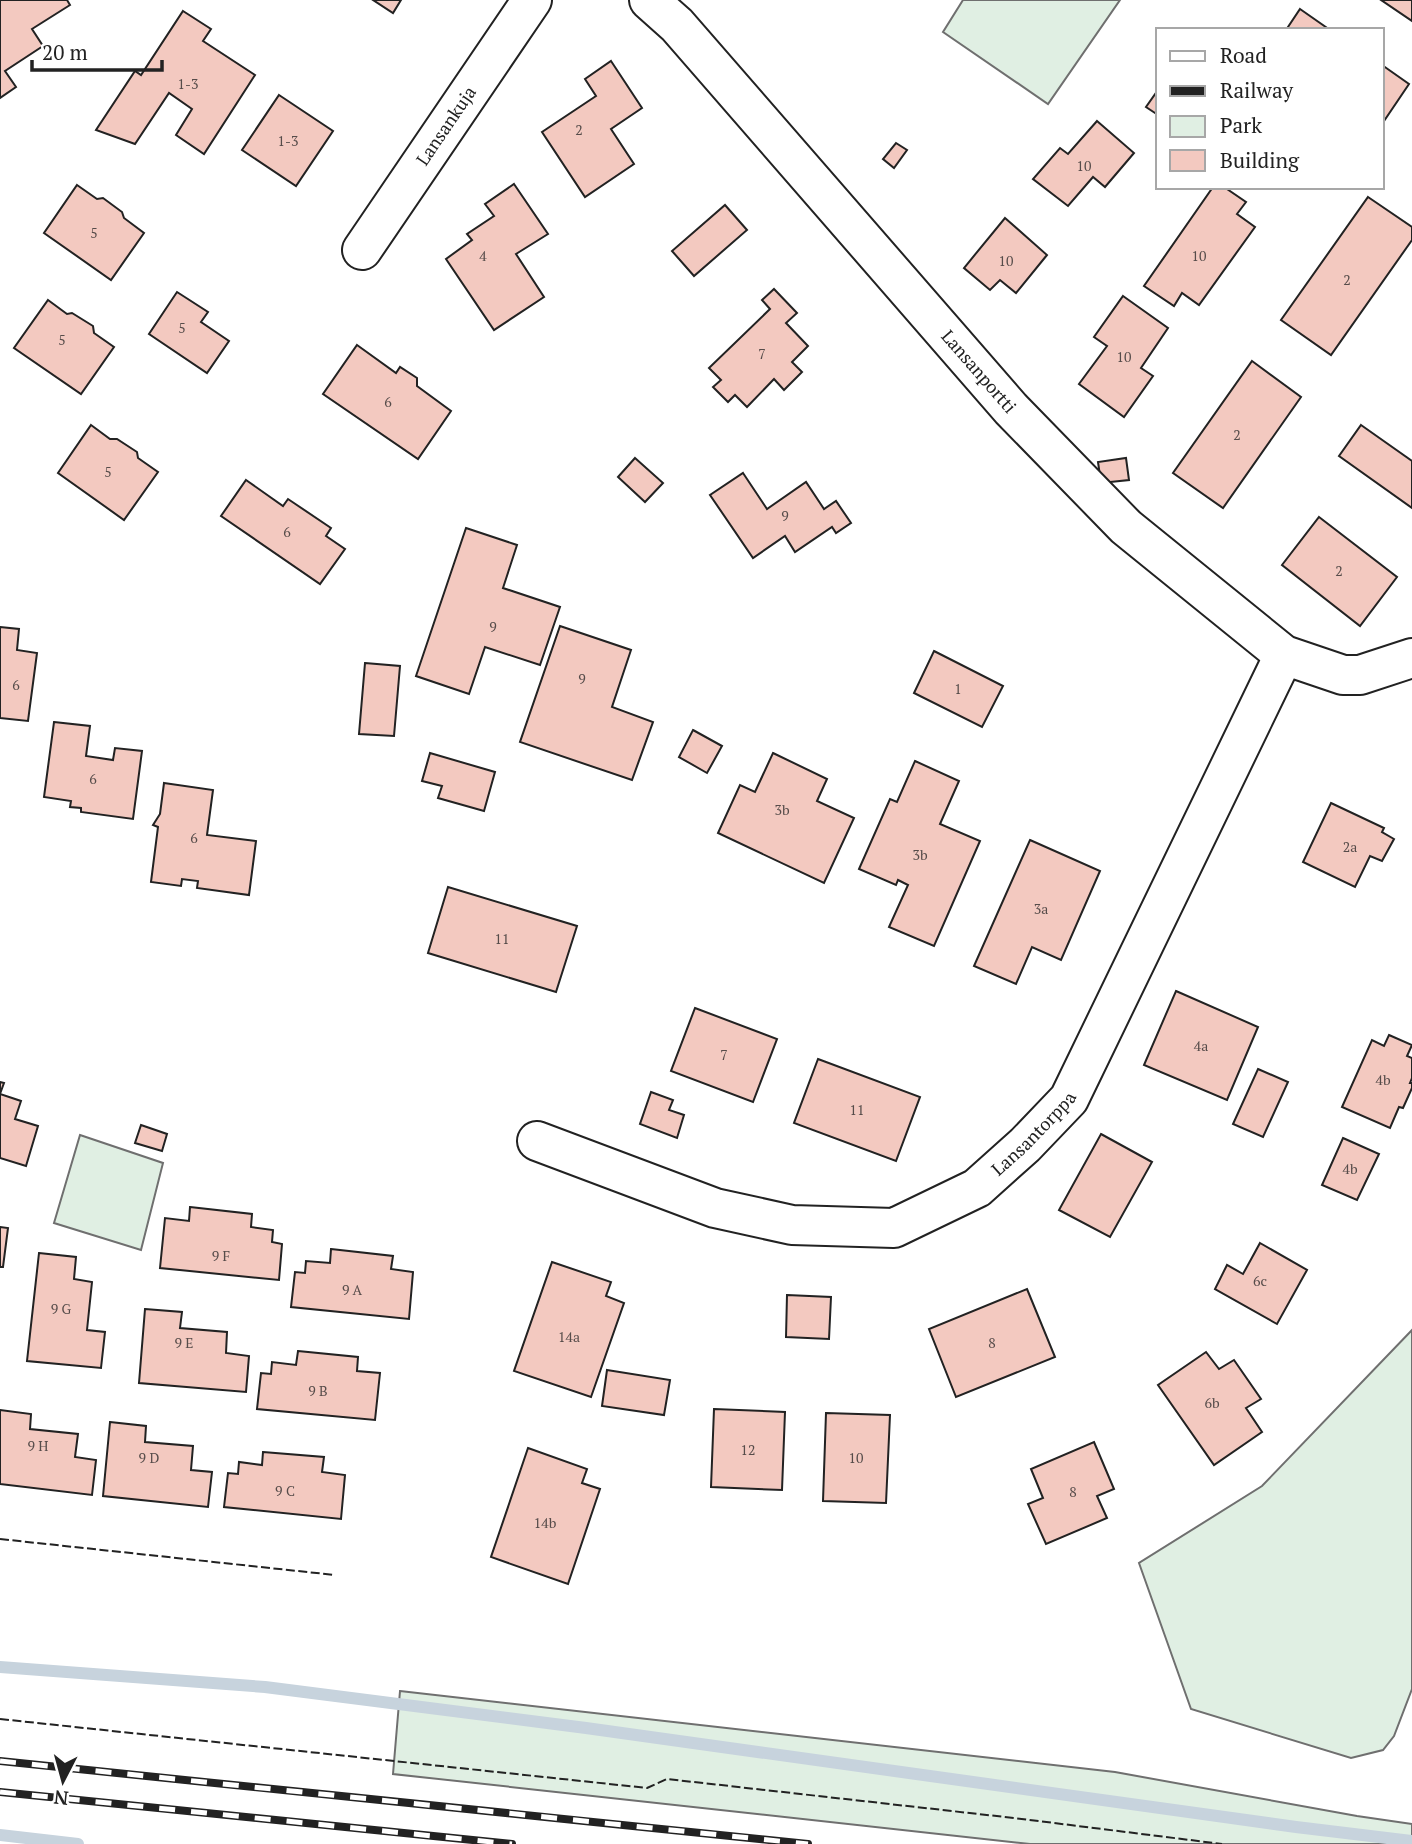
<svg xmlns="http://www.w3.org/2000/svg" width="1412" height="1844" font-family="'PT Serif',serif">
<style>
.green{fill:#e0efe3;stroke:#6f6f6f;stroke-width:2}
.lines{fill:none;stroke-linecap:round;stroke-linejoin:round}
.stream{stroke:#c7d3dd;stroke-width:12}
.building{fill:#f3c9c0;stroke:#222;stroke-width:2}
.minor-casing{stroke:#222;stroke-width:42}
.minor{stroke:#fff;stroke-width:38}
.rail-casing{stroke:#222;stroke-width:8}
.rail{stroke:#fff;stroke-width:5;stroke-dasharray:16;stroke-linecap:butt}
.fence{stroke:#222;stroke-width:2;stroke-dasharray:9 3.5;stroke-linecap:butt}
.labels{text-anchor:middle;stroke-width:5;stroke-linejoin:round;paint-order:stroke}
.number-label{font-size:14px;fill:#564c4a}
.street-label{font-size:18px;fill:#222;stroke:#fff}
</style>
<rect width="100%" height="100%" fill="#fff"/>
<g class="green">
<polygon points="963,0 1120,0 1048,104 943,32"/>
<polygon points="80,1135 163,1163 141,1250 54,1223"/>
<polygon points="1412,1330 1412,1689 1394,1736 1383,1750 1351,1758 1191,1709 1139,1563 1262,1486"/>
<polygon points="400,1691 1115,1772 1357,1816 1412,1824 1412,1844 1030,1844 393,1774"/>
</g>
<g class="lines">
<g class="stream">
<polyline points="0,1667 265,1687 586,1728 1296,1827 1412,1841"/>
<polyline points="0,1835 78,1844"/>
</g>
</g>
<g class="building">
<polygon points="0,0 67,0 70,5 32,29 43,46 5,71 16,87 0,98"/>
<polygon points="373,0 401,0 393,13"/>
<polygon points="1381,0 1412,0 1412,21"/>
<polygon points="1300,9 1330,30 1286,30"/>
<polygon points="183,11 211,29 203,41 255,75 204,154 176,135 192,109 169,93 135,144 96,130 135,71 141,75"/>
<polygon points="611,61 642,108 611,129 634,164 585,197 542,132 596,96 585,79"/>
<polygon points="1382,65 1409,84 1382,124"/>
<polygon points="1158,90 1158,115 1146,107"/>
<polygon points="279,95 333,131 296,186 242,150"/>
<polygon points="1097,121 1134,153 1105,187 1093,177 1068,206 1033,179 1060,148 1068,154"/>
<polygon points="896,143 907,150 894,168 883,159"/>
<polygon points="514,184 548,234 516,254 544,297 494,330 446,259 472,240 467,234 494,216 485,204"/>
<polygon points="77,185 97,199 103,198 122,212 124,218 144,233 111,280 44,233"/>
<polygon points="1213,187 1224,187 1246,202 1237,214 1255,227 1199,305 1182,293 1174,306 1144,286"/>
<polygon points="1368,197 1412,227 1412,240 1331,355 1281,320"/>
<polygon points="725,205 747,230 694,276 672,251"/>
<polygon points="1005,218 1047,255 1016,293 1000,280 990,290 964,268"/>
<polygon points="774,289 797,313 786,323 808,346 792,362 802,372 784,390 774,379 747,407 735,395 728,402 713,387 721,380 709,368 770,309 762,300"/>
<polygon points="177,292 208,312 201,322 229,341 207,373 149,334"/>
<polygon points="1123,296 1168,328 1141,368 1153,376 1124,417 1079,384 1107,346 1094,337"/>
<polygon points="48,300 67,314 72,313 93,326 94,333 114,347 81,394 14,348"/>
<polygon points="357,345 396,373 400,367 417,378 417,386 451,411 418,459 323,394"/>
<polygon points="1252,361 1301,397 1223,508 1173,473"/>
<polygon points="91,425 110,439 117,439 137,452 138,458 158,472 124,520 58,473"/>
<polygon points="1361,425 1412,461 1412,508 1339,456"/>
<polygon points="635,458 663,483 645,502 618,477"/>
<polygon points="1126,458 1129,480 1101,483 1098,462"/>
<polygon points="743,473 767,509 806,482 824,509 836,501 851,523 836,533 832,527 795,552 785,536 753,558 710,495"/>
<polygon points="246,480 283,506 288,499 331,528 326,536 345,549 320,584 221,516"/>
<polygon points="1319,517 1397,577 1360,626 1282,565"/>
<polygon points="466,528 517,545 503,588 560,607 540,665 485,647 469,694 416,676"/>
<polygon points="560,626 631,650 612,707 653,722 632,780 520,742"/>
<polygon points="0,627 19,629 17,650 37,653 28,721 0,718"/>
<polygon points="934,651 1003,686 982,727 914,693"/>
<polygon points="365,663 400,666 394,736 359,734"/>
<polygon points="54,722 90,726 86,756 113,760 115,748 142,751 133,819 81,812 81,808 70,807 71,801 44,797"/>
<polygon points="693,730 722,746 707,773 679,757"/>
<polygon points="430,753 495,772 484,811 438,798 442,786 422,781"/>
<polygon points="773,753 827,779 817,801 854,818 824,883 718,833 740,785 755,792"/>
<polygon points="915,761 959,781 940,824 980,841 934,946 889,927 908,885 898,880 896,885 859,869 890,799 897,802"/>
<polygon points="164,783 213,790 207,835 256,841 249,895 197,888 198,881 182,879 181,886 151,882 158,827 153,825 160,814"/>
<polygon points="1331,803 1384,828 1382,832 1394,839 1382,861 1370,856 1355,887 1303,862"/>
<polygon points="1030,840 1100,871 1061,960 1032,947 1016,984 974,966"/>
<polygon points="448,887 577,926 556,992 428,953"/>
<polygon points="1176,991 1258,1027 1227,1100 1144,1065"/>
<polygon points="695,1008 777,1039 753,1102 671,1071"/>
<polygon points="1389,1035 1412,1045 1407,1056 1412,1058 1412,1078 1410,1083 1412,1083 1412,1088 1403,1108 1399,1107 1390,1128 1342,1107 1372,1040 1384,1046"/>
<polygon points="818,1059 920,1097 896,1161 794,1123"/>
<polygon points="1258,1069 1288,1082 1263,1137 1233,1124"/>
<polygon points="0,1082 4,1083 0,1094 21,1101 15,1119 38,1126 26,1166 0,1158"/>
<polygon points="651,1092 673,1100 669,1110 684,1115 677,1138 640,1124"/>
<polygon points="141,1125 167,1134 162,1151 135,1143"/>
<polygon points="1101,1134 1152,1162 1110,1237 1059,1210"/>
<polygon points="1343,1138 1379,1154 1357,1200 1322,1185"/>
<polygon points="190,1207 252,1214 251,1227 273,1230 272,1242 282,1244 279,1280 160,1268 165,1218 189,1221"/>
<polygon points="0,1227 8,1228 3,1267 0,1267"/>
<polygon points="1260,1243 1307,1270 1277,1324 1215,1289 1227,1265 1243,1274"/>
<polygon points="331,1249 393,1256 391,1269 413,1272 409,1319 291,1307 295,1272 305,1273 306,1261 330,1263"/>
<polygon points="39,1253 76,1257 74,1279 92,1282 87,1330 105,1332 101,1368 27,1361"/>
<polygon points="552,1262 611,1282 606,1296 624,1303 591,1397 514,1371"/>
<polygon points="1027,1289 1055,1357 956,1397 929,1329"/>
<polygon points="787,1295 831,1297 829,1339 786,1337"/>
<polygon points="145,1309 182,1312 180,1328 227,1332 226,1353 249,1356 246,1392 139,1383"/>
<polygon points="298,1351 358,1357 357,1371 380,1373 375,1420 257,1409 261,1373 271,1374 272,1362 296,1365"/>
<polygon points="1206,1352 1219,1369 1234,1360 1261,1399 1246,1408 1262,1432 1214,1465 1158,1385"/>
<polygon points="607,1370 670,1380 664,1415 602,1406"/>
<polygon points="714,1409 785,1412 782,1490 711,1487"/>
<polygon points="0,1410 31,1414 30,1429 78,1434 75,1457 96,1460 92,1495 0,1484"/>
<polygon points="826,1413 890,1415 886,1503 823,1501"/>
<polygon points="110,1422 146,1426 145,1442 193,1446 191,1470 212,1472 208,1507 103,1496"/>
<polygon points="1094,1442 1114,1489 1097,1496 1107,1518 1046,1544 1028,1504 1043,1498 1031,1469"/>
<polygon points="528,1448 587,1469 582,1483 600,1489 568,1584 491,1557"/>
<polygon points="263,1452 324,1457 322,1472 345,1475 341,1519 224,1507 228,1473 238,1474 239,1462 262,1465"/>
</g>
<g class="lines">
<defs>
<g id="minor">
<path id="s1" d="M 649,0 L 677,25 L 1011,409 L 1126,527 L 1284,655 L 1343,675 L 1360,675 L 1412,658"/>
<path id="s2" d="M 362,250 L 532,0"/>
<path id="s3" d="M 537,1141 L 715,1208 L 792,1225 L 894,1228 L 977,1188 L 1025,1145 L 1069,1099 L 1284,655"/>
</g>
</defs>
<use href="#minor" class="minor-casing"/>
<use href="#minor" class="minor"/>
<defs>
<g id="rail">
<polyline points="0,1761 808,1844"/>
<polyline points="0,1792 512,1844"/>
</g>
</defs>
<use href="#rail" class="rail-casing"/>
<use href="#rail" class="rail"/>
<g class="fence">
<polyline points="0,1539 335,1575"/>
<polyline points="0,1719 647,1788 667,1779 1014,1818 1222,1844"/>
</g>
</g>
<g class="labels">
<g class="number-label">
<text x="188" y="89">1-3</text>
<text x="579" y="135">2</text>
<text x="288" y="146">1-3</text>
<text x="1084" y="171">10</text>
<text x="94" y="238">5</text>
<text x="483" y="261">4</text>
<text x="1199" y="261">10</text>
<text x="1006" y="266">10</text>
<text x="1347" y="285">2</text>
<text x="182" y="333">5</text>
<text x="62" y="345">5</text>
<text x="762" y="359">7</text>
<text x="1124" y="362">10</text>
<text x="388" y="407">6</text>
<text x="1237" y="440">2</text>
<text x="108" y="477">5</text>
<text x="785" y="521">9</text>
<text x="287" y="537">6</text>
<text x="1339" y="576">2</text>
<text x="493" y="632">9</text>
<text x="582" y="684">9</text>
<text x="16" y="690">6</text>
<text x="958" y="694">1</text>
<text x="93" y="784">6</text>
<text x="782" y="815">3b</text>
<text x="194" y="843">6</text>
<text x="1350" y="852">2a</text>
<text x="920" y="860">3b</text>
<text x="1041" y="914">3a</text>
<text x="502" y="944">11</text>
<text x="1201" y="1051">4a</text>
<text x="724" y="1060">7</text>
<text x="1383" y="1085">4b</text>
<text x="857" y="1115">11</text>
<text x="1350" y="1174">4b</text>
<text x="221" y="1261">9 F</text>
<text x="1260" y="1286">6c</text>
<text x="352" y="1295">9 A</text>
<text x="61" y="1314">9 G</text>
<text x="569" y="1342">14a</text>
<text x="184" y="1348">9 E</text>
<text x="992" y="1348">8</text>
<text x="318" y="1396">9 B</text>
<text x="1212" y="1408">6b</text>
<text x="38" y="1451">9 H</text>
<text x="748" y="1455">12</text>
<text x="149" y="1463">9 D</text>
<text x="856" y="1463">10</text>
<text x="285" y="1496">9 C</text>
<text x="1073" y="1497">8</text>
<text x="545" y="1528">14b</text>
</g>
<g class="street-label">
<text dy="6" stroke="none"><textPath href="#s2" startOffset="150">Lansankuja</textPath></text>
<text dy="6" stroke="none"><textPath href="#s1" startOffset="497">Lansanportti</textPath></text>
<text dy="6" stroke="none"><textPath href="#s3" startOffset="542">Lansantorppa</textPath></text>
</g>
</g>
<rect x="1156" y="28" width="228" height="161" fill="#ffffff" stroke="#a7a7a7" stroke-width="2"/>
<rect x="1170" y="51" width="35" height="10" fill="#ffffff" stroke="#a7a7a7" stroke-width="2"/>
<text x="1220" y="63" font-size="21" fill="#222222">Road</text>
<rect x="1170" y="86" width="35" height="10" fill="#222222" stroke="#a7a7a7" stroke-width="2"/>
<text x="1220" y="98" font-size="21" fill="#222222">Railway</text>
<rect x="1170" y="116" width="35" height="21" fill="#e0efe3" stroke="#a7a7a7" stroke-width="2"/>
<text x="1220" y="133" font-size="21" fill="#222222">Park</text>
<rect x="1170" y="150" width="35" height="21" fill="#f3c9c0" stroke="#a7a7a7" stroke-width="2"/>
<text x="1220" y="168" font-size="21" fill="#222222">Building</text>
<g transform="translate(63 1781) rotate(186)" stroke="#ffffff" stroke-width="5" paint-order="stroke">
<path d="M0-5L12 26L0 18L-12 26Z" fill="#222222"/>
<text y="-10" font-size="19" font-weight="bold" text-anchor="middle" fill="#222222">N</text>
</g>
<path d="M32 60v10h130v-10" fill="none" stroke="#222222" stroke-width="3.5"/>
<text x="42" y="60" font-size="21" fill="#222222" stroke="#ffffff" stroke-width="5" paint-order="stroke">20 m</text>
</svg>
